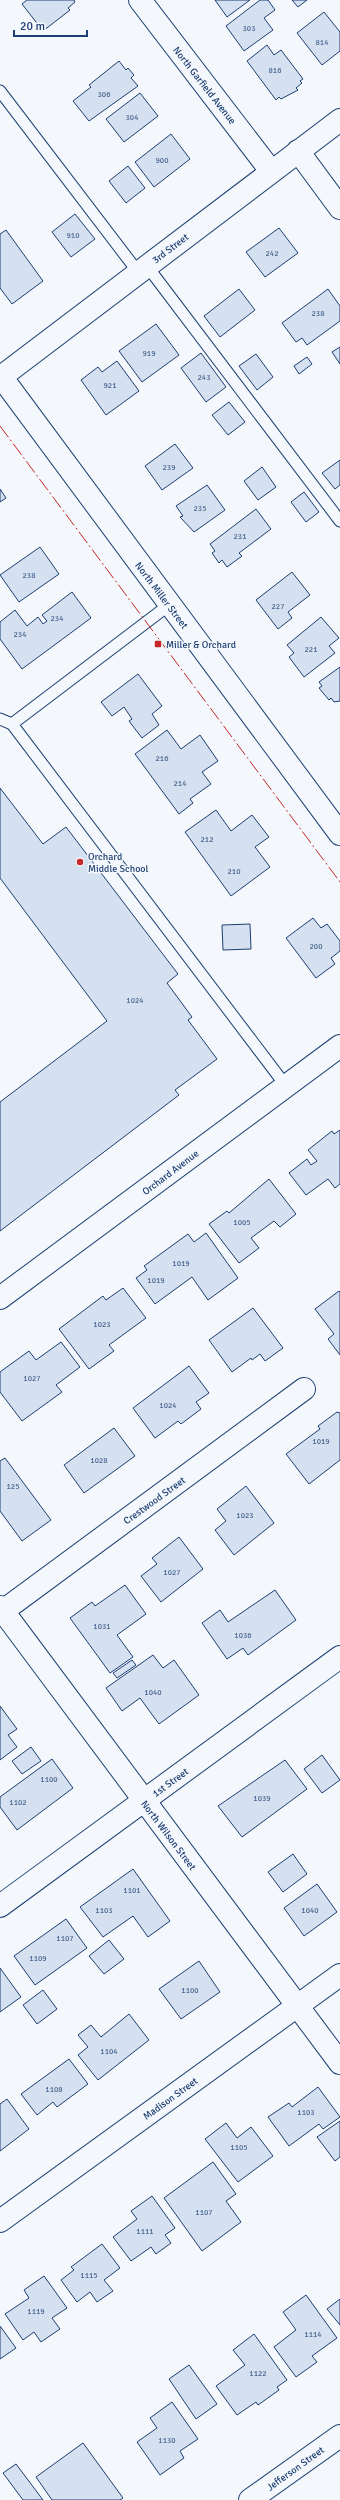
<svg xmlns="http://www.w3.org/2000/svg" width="340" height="2500" font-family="Signika,sans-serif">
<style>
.building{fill:#d5e0f0;stroke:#1d3f73}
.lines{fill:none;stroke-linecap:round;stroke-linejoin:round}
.service-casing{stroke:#1d3f73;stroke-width:13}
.minor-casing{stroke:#1d3f73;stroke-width:24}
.tertiary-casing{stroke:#1d3f73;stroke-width:24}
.secondary-casing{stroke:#1d3f73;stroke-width:24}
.service{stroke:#f4f7fb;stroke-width:11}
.minor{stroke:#f4f7fb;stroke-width:22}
.tertiary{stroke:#f4f7fb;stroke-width:22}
.secondary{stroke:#f4f7fb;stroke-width:22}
.power{stroke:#c62828;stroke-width:1;stroke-dasharray:14 3 2 3;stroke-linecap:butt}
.poi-dot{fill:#c62828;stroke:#f4f7fb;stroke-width:1.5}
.labels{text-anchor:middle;stroke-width:3;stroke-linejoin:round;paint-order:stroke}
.number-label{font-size:8px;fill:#4b6792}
.street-label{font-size:10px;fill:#1d3f73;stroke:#f4f7fb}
.poi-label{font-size:10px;fill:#1d3f73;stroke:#f4f7fb;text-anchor:start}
</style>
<rect width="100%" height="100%" fill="#f4f7fb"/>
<g class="building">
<polygon points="27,0 74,0 75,2 68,8 70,10 43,31 22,4"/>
<polygon points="215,0 250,0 227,17"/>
<polygon points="260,0 268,0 275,10 264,18 273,30 244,51 226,26"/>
<polygon points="292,0 307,0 298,7"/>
<polygon points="324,12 340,32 340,51 322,65 297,33"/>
<polygon points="267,45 274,55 281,50 303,79 300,81 302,83 296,88 298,90 281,99 279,97 276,100 247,61"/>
<polygon points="119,61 126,70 128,68 134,75 131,78 138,86 89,121 73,101 91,87 89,85"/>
<polygon points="140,93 158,116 124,142 106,119"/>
<polygon points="171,134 190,159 154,187 135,162"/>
<polygon points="128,166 145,188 126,203 109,181"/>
<polygon points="75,214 95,239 71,257 52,232"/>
<polygon points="279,228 298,253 265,277 246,252"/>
<polygon points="6,230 43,281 12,304 0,288 0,234"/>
<polygon points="239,289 255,310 220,337 204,316"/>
<polygon points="328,289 340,306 340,321 307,345 302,338 296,342 282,323"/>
<polygon points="156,324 179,355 142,382 119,351"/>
<polygon points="340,347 340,364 332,352"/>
<polygon points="201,353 226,387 206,402 181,368"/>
<polygon points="256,354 273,377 257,390 239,366"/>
<polygon points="307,357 312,364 299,374 294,366"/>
<polygon points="117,361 139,391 106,415 81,380 98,367 102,372"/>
<polygon points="229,402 245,422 228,435 212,415"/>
<polygon points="175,444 193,468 162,490 145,466"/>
<polygon points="340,460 340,485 335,489 322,473"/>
<polygon points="262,467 276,487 258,500 244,481"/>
<polygon points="207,485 225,510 194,532 180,517 183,516 176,506"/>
<polygon points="0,489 6,498 0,502"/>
<polygon points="304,492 319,512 306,522 291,502"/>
<polygon points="256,509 271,529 239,553 242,556 227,567 222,560 219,563 212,553 215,551 210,544"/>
<polygon points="40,547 59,574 19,602 0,575"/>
<polygon points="292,572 310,595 288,612 292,618 278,629 256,600"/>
<polygon points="72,592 91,618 22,669 0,639 0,622 15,610 27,626 38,617 43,624 47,621 42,615"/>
<polygon points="321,617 339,638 329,646 335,653 304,677 289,657 294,653 287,645"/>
<polygon points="340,667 340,701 334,702 331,698 329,700 319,688 322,686 319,682"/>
<polygon points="138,674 162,706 152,714 159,725 142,738 129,721 132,719 124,707 112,716 101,702"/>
<polygon points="167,730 181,749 200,735 218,761 202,772 211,784 190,799 193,803 179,814 135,754"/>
<polygon points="0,788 43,844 66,827 178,974 167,983 192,1017 188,1020 217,1059 175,1090 179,1095 0,1231 0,1102 107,1021 0,878"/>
<polygon points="216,810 231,831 252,815 269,837 255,847 270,867 231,896 185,832"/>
<polygon points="313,918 321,928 327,924 340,941 340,951 331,958 335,964 316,978 286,938"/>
<polygon points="250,924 251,949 223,950 222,925"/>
<polygon points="340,1130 340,1184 335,1188 328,1179 306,1195 289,1173 307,1159 311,1165 317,1161 308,1150 332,1131 334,1134"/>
<polygon points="269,1179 296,1214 280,1227 274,1221 251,1238 259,1248 239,1263 209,1224 227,1211 229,1213"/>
<polygon points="206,1233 238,1278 208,1300 192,1277 155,1304 136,1278 147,1270 144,1266 188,1234 194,1242"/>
<polygon points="123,1288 146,1318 109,1345 114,1351 89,1369 59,1329 103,1296 106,1300"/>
<polygon points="339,1291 340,1292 340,1355 328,1339 334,1334 315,1309"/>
<polygon points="253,1308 283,1348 265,1361 260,1354 252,1360 251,1358 232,1372 209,1340"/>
<polygon points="61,1342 80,1367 56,1385 62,1392 22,1421 0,1392 0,1372 29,1351 36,1360"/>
<polygon points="189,1366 209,1393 196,1402 201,1409 181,1424 178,1421 155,1438 133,1408"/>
<polygon points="337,1412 340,1413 340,1460 309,1484 286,1454 320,1429 318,1426"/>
<polygon points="114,1428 135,1456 84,1493 64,1465"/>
<polygon points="5,1458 51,1520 22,1541 0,1511 0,1461"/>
<polygon points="246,1486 274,1523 234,1555 215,1530 226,1521 217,1509"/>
<polygon points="179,1537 203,1569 161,1602 141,1576 157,1564 152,1558"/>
<polygon points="125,1585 146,1614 117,1635 133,1657 110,1673 70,1618 92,1602 95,1606"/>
<polygon points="275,1590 296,1620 248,1655 243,1648 227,1659 202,1623 220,1610 228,1622"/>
<polygon points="153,1655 163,1668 174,1660 199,1695 159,1724 140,1698 122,1711 106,1688"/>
<polygon points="132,1660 136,1665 117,1678 113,1673"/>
<polygon points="0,1706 17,1729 8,1735 17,1747 0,1760"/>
<polygon points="31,1747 41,1761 22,1774 12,1761"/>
<polygon points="322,1755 340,1780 322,1793 304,1769"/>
<polygon points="52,1759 73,1788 17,1830 0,1807 0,1797"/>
<polygon points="285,1760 307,1789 242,1837 218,1806"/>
<polygon points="293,1854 307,1874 283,1892 268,1872"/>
<polygon points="133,1869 170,1921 148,1937 133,1916 103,1937 80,1907"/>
<polygon points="317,1884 337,1912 304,1936 284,1908"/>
<polygon points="66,1919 87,1948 35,1985 14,1956"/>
<polygon points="109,1940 124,1959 104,1974 89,1956"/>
<polygon points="199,1961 220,1992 181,2019 159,1989"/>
<polygon points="0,1968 21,1997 0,2012"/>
<polygon points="43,1990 57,2009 37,2024 23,2005"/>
<polygon points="129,2014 149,2040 98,2080 78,2055 88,2047 78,2035 91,2025 101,2037"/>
<polygon points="69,2059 88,2084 57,2107 53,2102 37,2115 21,2094"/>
<polygon points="318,2087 340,2117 323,2129 319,2124 289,2146 268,2117 289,2103 292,2107"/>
<polygon points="7,2099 29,2129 0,2151 0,2104"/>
<polygon points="340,2121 340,2157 335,2161 317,2137"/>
<polygon points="226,2123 237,2138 251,2127 273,2156 238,2182 205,2139"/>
<polygon points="213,2162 236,2194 226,2201 241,2222 202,2251 164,2198"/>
<polygon points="152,2196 175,2228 165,2235 171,2243 156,2254 151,2247 131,2261 113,2237 137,2219 131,2211"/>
<polygon points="102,2244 120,2268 104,2280 113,2291 97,2302 90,2292 77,2302 61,2280 74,2270 71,2267"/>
<polygon points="44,2276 67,2308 52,2318 60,2329 41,2342 34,2332 23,2340 5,2314 29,2298 24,2290"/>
<polygon points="306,2295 337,2338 312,2356 317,2362 296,2377 274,2347 296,2330 283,2312"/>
<polygon points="340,2299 340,2325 327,2309"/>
<polygon points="0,2326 16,2348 0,2359"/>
<polygon points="254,2334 287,2380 277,2387 279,2390 258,2405 256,2402 237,2415 216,2386 245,2365 233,2350"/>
<polygon points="189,2365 217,2404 196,2419 169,2379"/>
<polygon points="172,2402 198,2439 180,2451 184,2458 160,2475 137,2442 157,2428 150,2418"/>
<polygon points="83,2443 123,2498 120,2500 52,2500 36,2477"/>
<polygon points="16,2464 43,2500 23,2500 3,2473"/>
</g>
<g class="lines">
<defs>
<g id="service">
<polyline points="0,91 138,272"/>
<polyline points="147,266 340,521"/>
<polyline points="169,605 12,724 286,1086"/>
<polyline points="0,719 12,724"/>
</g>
<g id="minor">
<polyline points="140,0 271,171"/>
<polyline points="298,151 340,208"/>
<polyline points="1,377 340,120"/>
<polyline points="0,1607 340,2063"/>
<polyline points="3,1611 304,1389"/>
<polyline points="0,1906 340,1657"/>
<polyline points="0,2221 340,1975"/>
<polyline points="250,2500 340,2436"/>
</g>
<polyline id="tertiary" points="0,1298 340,1046"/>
<polyline id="secondary" points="0,375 340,834"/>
</defs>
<use href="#service" class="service-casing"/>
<use href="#minor" class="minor-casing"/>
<use href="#tertiary" class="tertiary-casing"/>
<use href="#secondary" class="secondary-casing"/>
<use href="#service" class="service"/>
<use href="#minor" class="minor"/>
<use href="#tertiary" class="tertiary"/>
<use href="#secondary" class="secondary"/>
<polyline class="power" points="0,426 340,882"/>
</g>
<g class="poi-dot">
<rect x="154" y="640" width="8" height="8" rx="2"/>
<circle cx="80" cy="862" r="4"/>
</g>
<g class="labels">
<g class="number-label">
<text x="249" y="31">303</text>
<text x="322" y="45">814</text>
<text x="275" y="73">816</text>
<text x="104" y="97">306</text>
<text x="132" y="120">304</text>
<text x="162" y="163">900</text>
<text x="73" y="238">910</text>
<text x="272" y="256">242</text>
<text x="318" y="316">238</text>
<text x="149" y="356">919</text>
<text x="204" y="380">243</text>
<text x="110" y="388">921</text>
<text x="169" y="470">239</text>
<text x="200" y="511">235</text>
<text x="240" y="539">231</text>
<text x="29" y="578">238</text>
<text x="278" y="609">227</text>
<text x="57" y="621">234</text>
<text x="20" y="637">234</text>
<text x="311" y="652">221</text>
<text x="162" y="761">216</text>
<text x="180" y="786">214</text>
<text x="207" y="842">212</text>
<text x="234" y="874">210</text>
<text x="316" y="949">200</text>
<text x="135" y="1003">1024</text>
<text x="242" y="1225">1005</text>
<text x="181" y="1266">1019</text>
<text x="156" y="1283">1019</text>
<text x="102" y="1327">1023</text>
<text x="32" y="1381">1027</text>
<text x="168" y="1408">1024</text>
<text x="321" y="1444">1019</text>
<text x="99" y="1463">1028</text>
<text x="13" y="1489">125</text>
<text x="245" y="1518">1023</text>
<text x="172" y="1575">1027</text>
<text x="102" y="1629">1031</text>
<text x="243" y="1638">1036</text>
<text x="153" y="1695">1040</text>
<text x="49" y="1782">1100</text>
<text x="262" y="1801">1039</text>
<text x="18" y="1805">1102</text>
<text x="132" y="1893">1101</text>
<text x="104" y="1913">1103</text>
<text x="310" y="1913">1040</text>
<text x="65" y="1941">1107</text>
<text x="38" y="1961">1109</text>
<text x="190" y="1993">1100</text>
<text x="109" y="2054">1104</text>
<text x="54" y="2092">1108</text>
<text x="306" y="2115">1103</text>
<text x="239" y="2150">1105</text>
<text x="204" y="2215">1107</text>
<text x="145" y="2234">1111</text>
<text x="89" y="2278">1115</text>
<text x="36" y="2314">1119</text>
<text x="313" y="2337">1114</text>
<text x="258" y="2376">1122</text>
<text x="167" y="2443">1130</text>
</g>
<g class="street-label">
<text transform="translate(205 85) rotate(52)" y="4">North Garfield Avenue</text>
<text transform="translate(170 248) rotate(-37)" y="4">3rd Street</text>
<text transform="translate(162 595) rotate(53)" y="4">North Miller Street</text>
<text transform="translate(170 1172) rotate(-37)" y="4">Orchard Avenue</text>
<text transform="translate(154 1500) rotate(-36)" y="4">Crestwood Street</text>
<text transform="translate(170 1782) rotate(-36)" y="4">1st Street</text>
<text transform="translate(169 1835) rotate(53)" y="4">North Wilson Street</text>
<text transform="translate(170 2098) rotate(-36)" y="4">Madison Street</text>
<text transform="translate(295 2468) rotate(-36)" y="4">Jefferson Street</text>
</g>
<g class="poi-label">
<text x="166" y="648">Miller &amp; Orchard</text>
<text x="88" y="860">Orchard<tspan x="88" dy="12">Middle School</tspan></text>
</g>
</g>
<path d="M14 30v6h73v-6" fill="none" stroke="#1d3f73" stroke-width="2"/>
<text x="20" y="30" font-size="12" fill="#1d3f73" stroke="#f4f7fb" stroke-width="3" paint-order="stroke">20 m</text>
</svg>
